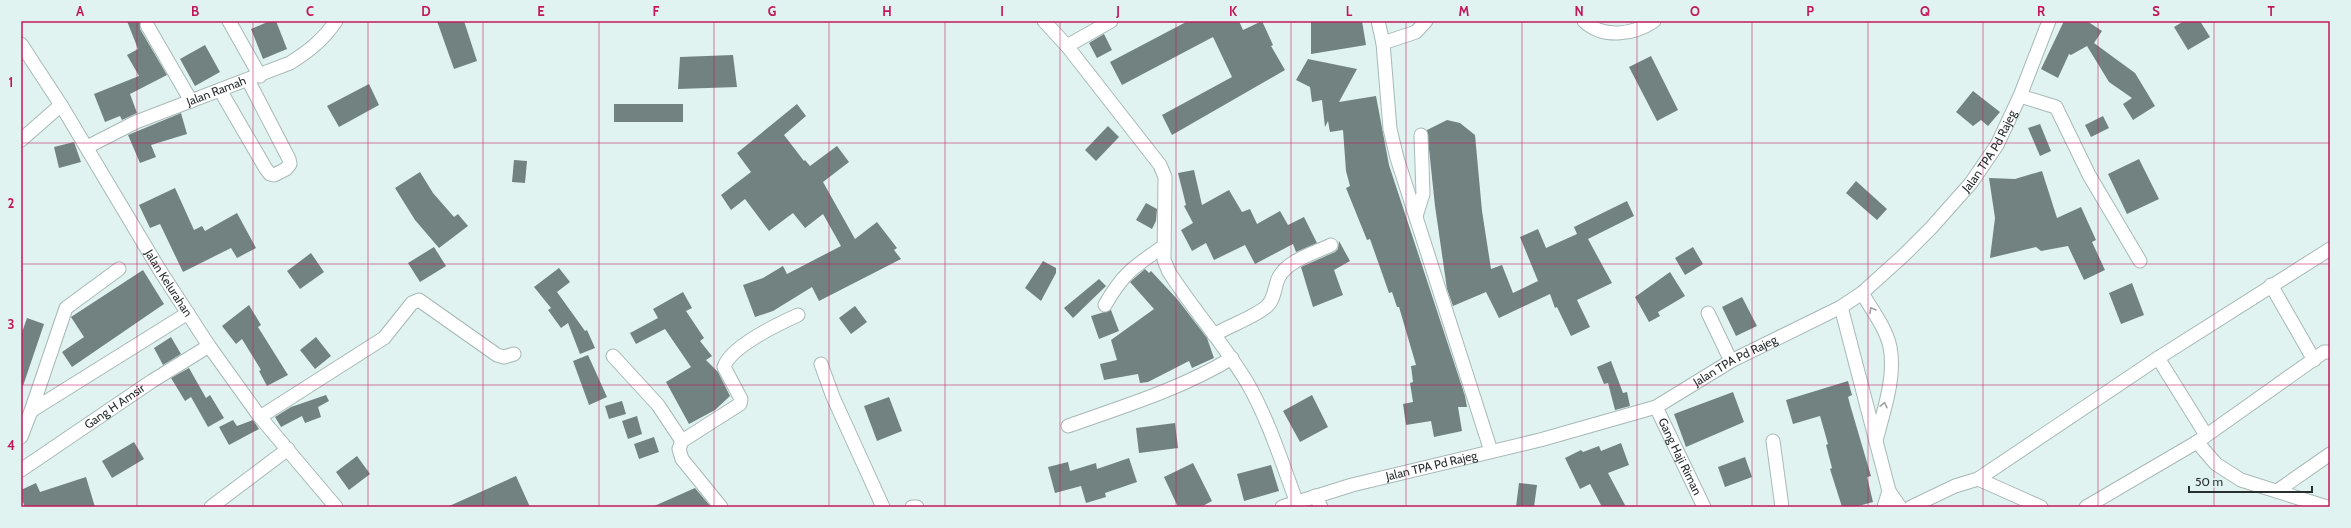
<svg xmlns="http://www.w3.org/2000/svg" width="2351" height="528" font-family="Cabin,sans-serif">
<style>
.building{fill:#718281}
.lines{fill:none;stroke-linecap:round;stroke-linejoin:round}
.street-casing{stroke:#a6b9b7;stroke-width:15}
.street{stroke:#fff;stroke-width:13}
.oneway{stroke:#9ea1a1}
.grid{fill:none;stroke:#c2185b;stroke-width:1;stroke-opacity:0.55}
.labels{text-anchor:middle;stroke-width:3;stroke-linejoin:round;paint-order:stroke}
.street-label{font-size:12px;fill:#272e2e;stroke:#e0f3f1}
.neatline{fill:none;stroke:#c2185b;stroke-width:1.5}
.grid-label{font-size:13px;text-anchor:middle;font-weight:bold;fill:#c2185b}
</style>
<rect width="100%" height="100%" fill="#e0f3f1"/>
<g class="building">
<polygon points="127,21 140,21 140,29 167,75 130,94 137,113 122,120 120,116 105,122 94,94 139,76 127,55 138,49"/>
<polygon points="270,21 276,21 287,49 263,59 251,29"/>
<polygon points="437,21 464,21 477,61 454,69"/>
<polygon points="1188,21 1239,21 1243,30 1262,21 1273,45 1271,46 1285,70 1172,135 1162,115 1232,77 1213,37 1122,85 1110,62"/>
<polygon points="1311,21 1362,21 1366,45 1311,54"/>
<polygon points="2064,21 2087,21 2102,31 2094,43 2135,73 2155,106 2133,120 2123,104 2132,98 2109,82 2087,46 2071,55 2069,54 2058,78 2041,69"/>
<polygon points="2184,21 2200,21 2210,37 2188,50 2174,27"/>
<polygon points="1104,34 1112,50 1097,58 1089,43"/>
<polygon points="205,45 220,72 195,86 180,59"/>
<polygon points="733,55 737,87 678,89 680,57"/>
<polygon points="1651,56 1678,110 1657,121 1629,67"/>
<polygon points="1308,59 1357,69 1339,102 1376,96 1389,165 1465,396 1467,407 1458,407 1462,431 1434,437 1431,421 1406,425 1403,404 1413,402 1410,383 1413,382 1411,366 1416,365 1399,307 1397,307 1392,292 1389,293 1370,239 1367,240 1346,188 1350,186 1346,171 1343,130 1330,132 1328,121 1325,127 1322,100 1312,102 1310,87 1296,80"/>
<polygon points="369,84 379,105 339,127 327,106"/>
<polygon points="1973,91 2000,112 1988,126 1981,120 1973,126 1956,112"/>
<rect x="614" y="104" width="69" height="18"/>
<polygon points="797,104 806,116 784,135 804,161 805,160 810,166 837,146 849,162 823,182 855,239 877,222 897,248 894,250 901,259 819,301 812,287 773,311 755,317 743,285 763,278 783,266 787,274 841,246 823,214 805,228 793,213 769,231 745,199 731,210 721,195 751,172 737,153"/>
<polygon points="181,113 187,134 151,145 156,157 140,163 128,135"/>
<polygon points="2103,116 2109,128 2091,137 2085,125"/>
<polygon points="1447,120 1460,123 1475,135 1482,211 1491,269 1502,265 1513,293 1538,281 1520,237 1538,229 1546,248 1577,234 1574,227 1627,201 1634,216 1588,239 1612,283 1577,300 1590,327 1571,336 1557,307 1555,308 1550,294 1499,318 1486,292 1453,306 1447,289 1435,206 1427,130"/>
<polygon points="2040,124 2051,151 2040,156 2028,128"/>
<polygon points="1108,126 1119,137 1096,161 1085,150"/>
<polygon points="74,142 81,162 59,168 54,147"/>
<polygon points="2139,159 2159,199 2127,214 2108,174"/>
<polygon points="514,160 527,161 525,183 512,182"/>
<polygon points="1194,170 1202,205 1229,190 1242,212 1250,209 1257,224 1280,211 1288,225 1304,217 1317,243 1296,252 1293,244 1255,264 1245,245 1214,260 1206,243 1192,251 1181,230 1193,223 1184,206 1186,205 1178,173"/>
<polygon points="2042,171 2057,218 2081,207 2096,240 2092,242 2105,270 2084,280 2068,246 2041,251 2036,247 1990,258 1995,218 1989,178 2015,179"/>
<polygon points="420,172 433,193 454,217 458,214 468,226 439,248 415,220 395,188"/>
<polygon points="1856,181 1887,209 1877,220 1846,193"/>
<polygon points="175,188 194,230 202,226 205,231 237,213 256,248 237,258 231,248 183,272 160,224 150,228 139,205"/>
<polygon points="1146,203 1157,209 1156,221 1152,229 1136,220"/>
<polygon points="1339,241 1350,261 1334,270 1343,295 1313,307 1301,267 1335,252 1338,249"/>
<polygon points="434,247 446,266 420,282 408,263"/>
<polygon points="1693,247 1703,264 1685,275 1675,258"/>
<polygon points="311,253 324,272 300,289 287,271"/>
<polygon points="1043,261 1056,268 1056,273 1041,301 1025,288"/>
<polygon points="559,268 570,282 557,292 585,331 587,330 595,348 580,354 568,323 561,328 548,310 551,308 534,287"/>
<polygon points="1145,269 1149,273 1151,271 1178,300 1207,338 1214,358 1192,368 1189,361 1148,382 1140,383 1138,374 1104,380 1100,364 1117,360 1111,340 1154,309 1130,282"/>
<polygon points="143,270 164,304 72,367 62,352 84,337 71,317"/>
<polygon points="1670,272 1685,296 1658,312 1660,316 1649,322 1635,297"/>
<polygon points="1099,279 1106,286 1073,318 1064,308"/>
<polygon points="2132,283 2144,315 2121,324 2109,293"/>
<polygon points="683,292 692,308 686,311 704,338 700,341 712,356 706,360 718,372 730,396 715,410 689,424 666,382 691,367 665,329 636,344 630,333 658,318 653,309"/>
<polygon points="1742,297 1757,326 1736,336 1722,307"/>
<polygon points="249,305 261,325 258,327 288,375 267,386 259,371 261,370 242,339 236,344 222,326"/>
<polygon points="855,306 867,322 851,334 839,318"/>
<polygon points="1111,310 1119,331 1099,339 1091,316"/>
<polygon points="27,318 44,324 23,386 21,386 21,335"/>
<polygon points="171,337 181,354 163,365 154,348"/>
<polygon points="316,337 331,356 315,369 300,350"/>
<polygon points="588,355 607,397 589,405 573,361"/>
<polygon points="1611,361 1623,393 1627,392 1630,406 1615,410 1608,383 1604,384 1597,367"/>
<polygon points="189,368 206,398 210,395 224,418 208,427 191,397 185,401 171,378"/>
<polygon points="1848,381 1852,395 1848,397 1851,408 1871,476 1867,477 1873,502 1855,507 1842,507 1830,469 1832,468 1826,445 1828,444 1820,416 1793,424 1786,400"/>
<polygon points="1733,392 1744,422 1686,447 1674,414"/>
<polygon points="326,395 329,401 318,407 321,417 305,423 302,416 281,427 275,417 291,407"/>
<polygon points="1312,395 1328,427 1300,442 1283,411"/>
<polygon points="889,397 902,431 877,441 864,406"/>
<polygon points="622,401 626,414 609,419 605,406"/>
<polygon points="637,416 642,434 628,439 622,421"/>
<polygon points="233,420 237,426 253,420 259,429 229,445 219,427"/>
<polygon points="1175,423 1178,448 1139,453 1136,428"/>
<polygon points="654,437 659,452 639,459 634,444"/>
<polygon points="134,442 144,459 112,478 102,461"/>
<polygon points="1621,443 1629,465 1608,473 1626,507 1602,507 1590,484 1580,489 1565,458 1581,450 1583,452 1599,446 1601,451"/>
<polygon points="357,456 370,474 349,490 336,472"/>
<polygon points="1745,457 1752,477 1725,487 1718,467"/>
<polygon points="1129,458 1137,482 1105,493 1106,497 1086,503 1081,486 1055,493 1048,467 1068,462 1070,471 1096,463 1097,469"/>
<polygon points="1193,463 1212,501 1201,507 1178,507 1164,477"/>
<polygon points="1271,465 1279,491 1244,501 1237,474"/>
<polygon points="516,476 530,507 447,507"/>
<polygon points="86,477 95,507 25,507 21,498 21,490 36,483 40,492"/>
<polygon points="1519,483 1537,485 1534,507 1516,507"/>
<polygon points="695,488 711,507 652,507"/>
</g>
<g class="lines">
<defs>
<g id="street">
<polyline points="229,21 260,76"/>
<path d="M 1044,21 L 1067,46 L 1160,165 L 1165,177 L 1164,260 L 1169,272 C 1194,311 1225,345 1248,384 C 1269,421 1282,463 1297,503"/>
<polyline points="1378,21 1383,43"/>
<polyline points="1426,21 1416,32 1383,43 1390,129 1397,158 1491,451"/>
<path d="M 1584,21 C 1603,39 1633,35 1654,21"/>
<polyline points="147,25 191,101"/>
<path id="s1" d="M 21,44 L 61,105 L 159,269 L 209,346 L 260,417 L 336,507"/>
<polyline points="1067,46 1111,21"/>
<polyline points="220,90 266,169 270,174 274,175 286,169 290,164 289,159 248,80"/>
<polyline points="2020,96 2056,107 2089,175 2140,261"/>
<polyline points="21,140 61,105"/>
<path id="s2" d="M 87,147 L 136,122 L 290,63 C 309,51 323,40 336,21"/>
<polyline points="1416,216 1423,194 1421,135"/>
<polyline points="119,269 66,308 31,411 188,313"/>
<polyline points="2271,285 2314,360"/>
<path d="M 1862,293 C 1872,310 1886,328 1890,347 C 1896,378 1883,412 1876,441"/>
<path d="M 1105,305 C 1123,273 1135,266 1164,246"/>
<polyline points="1841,307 1889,491 1900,507"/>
<polyline points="1708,313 1731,361"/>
<path d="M 1214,335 C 1230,325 1251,319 1266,307 C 1275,300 1274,287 1279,277 C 1288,260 1315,253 1331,245"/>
<polyline points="613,356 658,405 682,441"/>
<polyline points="2158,358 2206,435"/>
<polyline points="821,364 833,397 883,507"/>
<path id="s3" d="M 1656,407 L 1704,507"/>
<polyline points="260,417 384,338 412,303 419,300 497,355 504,357 514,354"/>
<path d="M 1068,426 C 1124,406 1181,389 1232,358"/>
<polyline points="21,437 31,411"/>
<polyline points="1773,441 1782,507"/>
<polyline points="2197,442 2216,464 2241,480 2327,507"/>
<path id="s4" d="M 21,470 L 152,381 L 209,346"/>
<polyline points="1978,479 2041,507"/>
<polyline points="2277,491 2330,454"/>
<polyline points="1315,496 1321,507"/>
<polyline points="211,507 288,449"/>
<path d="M 721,507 L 682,459 L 679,449 L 682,441 L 740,404 L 741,399 L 724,367 C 730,347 778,324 798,315"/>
<polyline points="912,507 917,507"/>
<path id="s5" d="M 1282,507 L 1352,485 L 1540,440 L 1656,407 L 1731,361 L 1841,307 L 1862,293 L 1903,256 L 1931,228 L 1971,183 L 1997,145 L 2020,96 L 2049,21"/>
<polyline points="1884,507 1889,491"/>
<polyline points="1911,507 1955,486 1978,479 2158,358 2330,249"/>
<polyline points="2086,507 2197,442 2324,352 2330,352"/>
</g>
</defs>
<use href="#street" class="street-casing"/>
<use href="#street" class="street"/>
</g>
<defs><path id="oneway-chevron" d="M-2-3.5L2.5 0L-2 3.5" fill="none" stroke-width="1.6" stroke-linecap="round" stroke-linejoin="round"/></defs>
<g class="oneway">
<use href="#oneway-chevron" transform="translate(1872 310) rotate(-120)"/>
<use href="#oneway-chevron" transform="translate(1884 405) rotate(-77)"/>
</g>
<path class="grid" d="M 137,21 L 137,507M 253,21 L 253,507M 368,21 L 368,507M 483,21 L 483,507M 599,21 L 599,507M 714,21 L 714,507M 829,21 L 829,507M 945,21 L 945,507M 1060,21 L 1060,507M 1176,21 L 1176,507M 1291,21 L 1291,507M 1406,21 L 1406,507M 1522,21 L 1522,507M 1637,21 L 1637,507M 1752,21 L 1752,507M 1868,21 L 1868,507M 1983,21 L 1983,507M 2098,21 L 2098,507M 2214,21 L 2214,507M 21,143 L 2330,143M 21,264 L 2330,264M 21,385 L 2330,385"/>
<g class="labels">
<g class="street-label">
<text dy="4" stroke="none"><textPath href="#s2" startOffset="141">Jalan Ramah</textPath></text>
<text dy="4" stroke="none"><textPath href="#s5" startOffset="815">Jalan TPA Pd Rajeg</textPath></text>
<text dy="4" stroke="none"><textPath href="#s1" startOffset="281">Jalan Kelurahan</textPath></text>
<text dy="4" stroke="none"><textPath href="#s5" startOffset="479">Jalan TPA Pd Rajeg</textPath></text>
<text dy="4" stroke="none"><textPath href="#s4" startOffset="113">Gang H Amsir</textPath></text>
<text dy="4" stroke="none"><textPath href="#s3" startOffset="55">Gang Haji Riman</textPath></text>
<text dy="4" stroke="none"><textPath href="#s5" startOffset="155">Jalan TPA Pd Rajeg</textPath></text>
</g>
</g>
<rect width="2351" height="528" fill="none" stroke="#e0f3f1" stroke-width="44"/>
<path d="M2189 486v6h123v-6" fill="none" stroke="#272e2e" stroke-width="2"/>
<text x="2195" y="486" font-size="12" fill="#272e2e" stroke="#e0f3f1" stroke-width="3" paint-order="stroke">50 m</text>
<rect x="22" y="22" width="2307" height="484" class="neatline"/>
<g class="grid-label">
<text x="80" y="16">A</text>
<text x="195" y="16">B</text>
<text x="310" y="16">C</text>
<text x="426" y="16">D</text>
<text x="541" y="16">E</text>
<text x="656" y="16">F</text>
<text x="772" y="16">G</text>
<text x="887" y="16">H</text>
<text x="1002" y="16">I</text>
<text x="1118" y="16">J</text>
<text x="1233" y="16">K</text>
<text x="1349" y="16">L</text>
<text x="1464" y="16">M</text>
<text x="1579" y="16">N</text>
<text x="1695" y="16">O</text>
<text x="1810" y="16">P</text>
<text x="1925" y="16">Q</text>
<text x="2041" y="16">R</text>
<text x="2156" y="16">S</text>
<text x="2271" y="16">T</text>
<text x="11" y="87">1</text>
<text x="11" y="208">2</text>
<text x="11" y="329">3</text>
<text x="11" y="450">4</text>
</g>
</svg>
